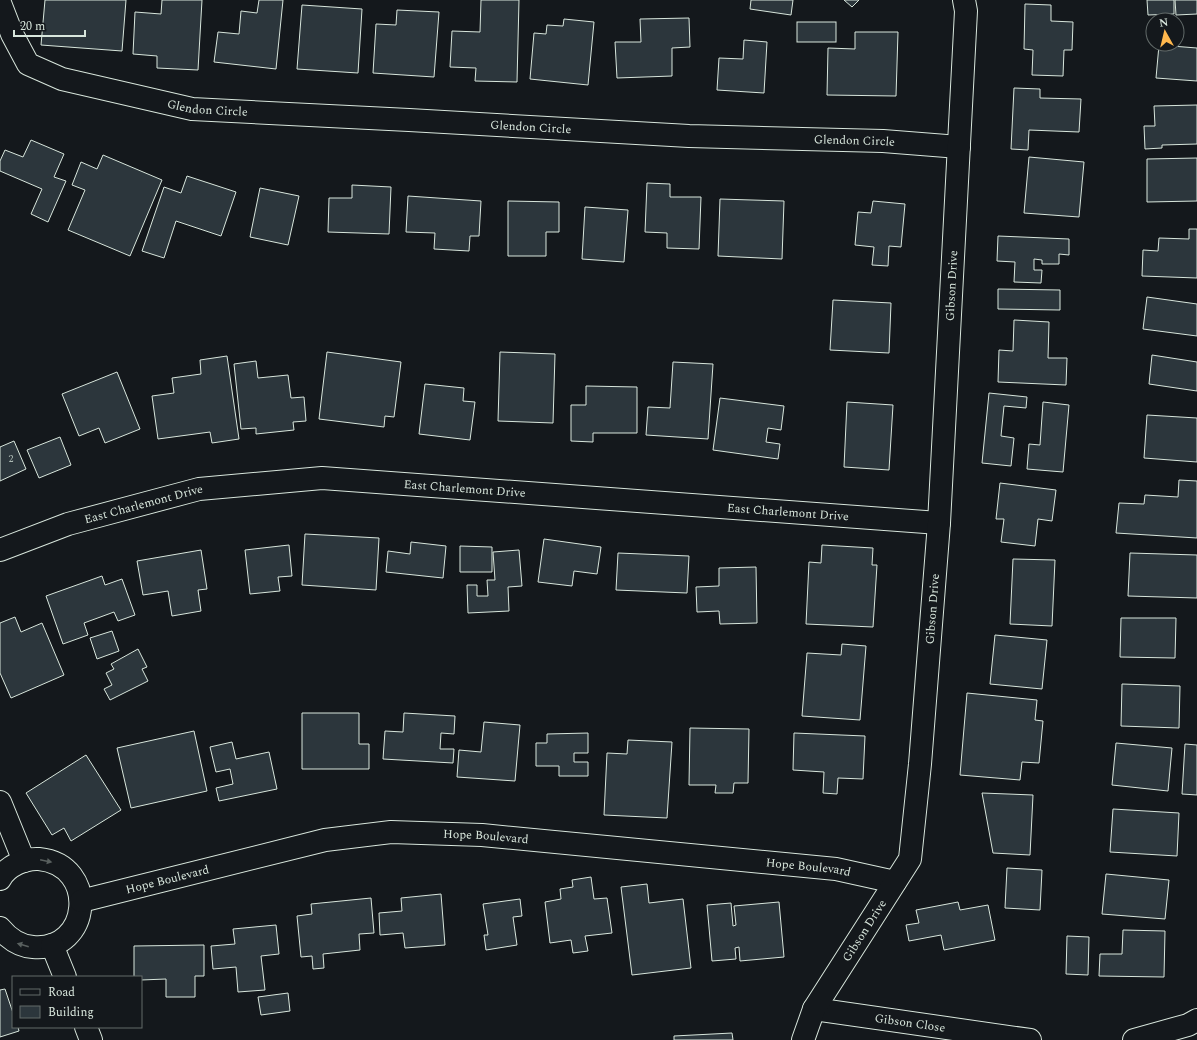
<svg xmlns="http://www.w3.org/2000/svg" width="1197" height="1040" font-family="Spectral,serif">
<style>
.building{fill:#2c363c;stroke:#d8e6dc}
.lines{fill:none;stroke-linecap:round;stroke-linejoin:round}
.minor-casing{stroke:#d8e6dc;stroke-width:24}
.minor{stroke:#14181c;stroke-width:22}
.oneway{fill:#59605f}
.labels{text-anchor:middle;stroke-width:3;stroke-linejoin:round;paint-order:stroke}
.number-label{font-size:10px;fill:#adbab4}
.street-label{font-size:12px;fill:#d8e6dc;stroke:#14181c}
</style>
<rect width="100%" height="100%" fill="#14181c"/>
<g class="building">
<polygon points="45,0 126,0 122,51 41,45"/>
<polygon points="162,0 202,0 198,70 157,68 157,56 133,54 135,12 161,14"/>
<polygon points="259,0 283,0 276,69 214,62 218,32 239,34 241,11 257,13"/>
<polygon points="481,0 519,0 517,82 475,81 476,68 450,67 452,31 480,32"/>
<polygon points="751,0 793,0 791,15 750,9"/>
<polygon points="844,0 859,0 852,7"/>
<polygon points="1147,0 1174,0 1174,14 1148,15"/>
<polygon points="1175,0 1197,0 1197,14 1176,15"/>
<polygon points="1025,4 1051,5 1051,21 1073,22 1072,50 1064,50 1063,76 1032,75 1033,50 1024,49"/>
<polygon points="302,5 362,9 358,73 297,69"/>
<polygon points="397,10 439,12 434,77 373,73 376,24 396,25"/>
<polygon points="689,18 690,47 672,48 672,76 617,78 615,42 641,42 640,19"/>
<polygon points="564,19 594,22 588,85 530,79 534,33 546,34 547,25 563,26"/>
<rect x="797" y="22" width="39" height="20"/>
<polygon points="855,32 898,32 896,96 827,95 828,48 855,49"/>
<polygon points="744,40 767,42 764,93 717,90 719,58 743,59"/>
<polygon points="1159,45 1197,48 1197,81 1156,78"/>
<polygon points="1014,88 1040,89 1040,98 1081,99 1079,132 1029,130 1028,150 1011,149"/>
<polygon points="1197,105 1197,144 1162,145 1162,148 1145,149 1144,126 1155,126 1154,106"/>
<polygon points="31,140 64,154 54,177 66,181 48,222 31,214 42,189 0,171 0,161 5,150 23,157"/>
<polygon points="103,155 162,180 130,256 68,230 85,190 72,185 81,162 97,169"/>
<polygon points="1029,157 1084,162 1079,217 1024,213"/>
<polygon points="1197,158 1197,201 1147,202 1147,159"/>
<polygon points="187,176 236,192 221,236 176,221 164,258 142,251 164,187 181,193"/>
<polygon points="647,183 670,184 670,197 701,197 699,249 667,248 667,233 645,232"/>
<polygon points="352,185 391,187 389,234 328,232 329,198 352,198"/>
<polygon points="260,188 299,196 288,245 250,237"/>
<polygon points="408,196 481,201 479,236 470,236 469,251 434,249 435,233 406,232"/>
<polygon points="720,199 784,201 782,259 718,256"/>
<polygon points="508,201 559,202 559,232 546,232 546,256 508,256"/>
<polygon points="873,201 905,204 901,247 889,246 888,266 872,265 874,247 855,245 858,212 871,213"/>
<polygon points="585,207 628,210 624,262 582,259"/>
<polygon points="1189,229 1197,229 1197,278 1142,276 1143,250 1158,251 1159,238 1189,239"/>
<polygon points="998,236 1069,239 1069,255 1059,254 1059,264 1042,264 1042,260 1034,259 1034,270 1042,270 1041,283 1014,282 1015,262 997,261"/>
<polygon points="998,289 1060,290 1060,310 998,309"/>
<polygon points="1147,297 1197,304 1197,336 1143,329"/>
<polygon points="833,300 891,303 889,353 830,350"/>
<polygon points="1014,320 1049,322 1048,358 1067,358 1066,385 998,382 999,350 1013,351"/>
<polygon points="327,352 401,362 394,417 385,416 384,427 319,419"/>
<polygon points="500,352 555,354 553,423 498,421"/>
<polygon points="1152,355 1197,362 1197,391 1149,384"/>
<polygon points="227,356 239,439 212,443 210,432 158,439 152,396 174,393 172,378 201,374 200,360"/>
<polygon points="256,361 258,378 288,375 291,398 304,397 306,421 293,422 294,430 256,434 256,428 241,429 234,364"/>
<polygon points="673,362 713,364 708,439 646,435 648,407 670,408"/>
<polygon points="117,372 140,429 105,443 99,428 79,436 62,394"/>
<polygon points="425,384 464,388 463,401 475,402 470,440 419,434"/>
<polygon points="586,386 637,387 637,433 593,433 593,442 571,441 571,405 586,405"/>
<polygon points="989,393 1027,397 1026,408 1004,406 1001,436 1014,438 1011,466 982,463"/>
<polygon points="720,398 784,406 781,430 768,428 766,442 780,444 778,459 713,450"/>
<polygon points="847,402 893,405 889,470 844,467"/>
<polygon points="1043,402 1069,405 1063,472 1027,469 1029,444 1040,445"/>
<polygon points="1147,415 1197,418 1197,462 1144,458"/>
<polygon points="60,437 71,465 39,478 27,450"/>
<polygon points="14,441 26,469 0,481 0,447"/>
<polygon points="1179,480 1197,481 1197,538 1116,533 1119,503 1144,504 1145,495 1178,497"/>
<polygon points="1000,483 1056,490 1052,521 1038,519 1035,546 1001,542 1004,519 996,519"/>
<polygon points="305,534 379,538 376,590 302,585"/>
<polygon points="544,539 601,547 597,574 574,571 572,586 538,582"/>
<polygon points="411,542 446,546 443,578 386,572 388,551 410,554"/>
<polygon points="289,545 292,576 278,577 280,591 250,594 245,550"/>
<polygon points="822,545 873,548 872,565 877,565 873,627 806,624 809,562 821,563"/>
<polygon points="460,546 492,547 492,572 460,572"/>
<polygon points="201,550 207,589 198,590 201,611 172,616 168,591 143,595 137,561"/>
<polygon points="519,550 522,586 508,587 509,611 468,613 467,585 477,585 477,596 488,596 487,580 495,580 493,552"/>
<polygon points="618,553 689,556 687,593 616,590"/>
<polygon points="1130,553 1197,555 1197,598 1128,596"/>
<polygon points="1013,559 1055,560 1052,626 1010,624"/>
<polygon points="756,567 757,623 720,624 719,611 697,612 696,587 719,586 719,568"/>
<polygon points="102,576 105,585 122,579 135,615 118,621 114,612 84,623 88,635 63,644 46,596"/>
<polygon points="15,617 21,632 42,623 64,675 11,698 0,673 0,623"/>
<polygon points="1121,618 1176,618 1175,658 1120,657"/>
<polygon points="112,631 119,651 97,659 90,638"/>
<polygon points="995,635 1047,640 1042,689 990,684"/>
<polygon points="842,644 866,646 860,720 802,716 807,653 841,655"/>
<polygon points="138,649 147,667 142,669 148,681 110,700 104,689 112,685 106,673 114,669 111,664"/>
<polygon points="1122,684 1180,686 1179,728 1121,726"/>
<polygon points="967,693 1037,700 1035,720 1043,721 1039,763 1022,762 1020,780 960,775"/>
<polygon points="302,713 359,713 359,744 369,744 369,769 302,769"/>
<polygon points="404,713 455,716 454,734 441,733 440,749 454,749 453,763 383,759 385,731 403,732"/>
<polygon points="484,722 520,725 515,781 457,777 459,750 481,752"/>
<polygon points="690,728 749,729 748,783 734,783 733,793 715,793 716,785 689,785"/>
<polygon points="194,731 207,791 131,808 117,748"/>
<polygon points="588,733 588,753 574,753 574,762 588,762 588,776 559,776 559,766 536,766 536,743 547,743 547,734"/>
<polygon points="794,733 865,736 863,779 838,778 837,794 823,793 824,772 793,770"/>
<polygon points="628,740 672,742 667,818 604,815 607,753 627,754"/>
<polygon points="232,742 236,759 269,752 277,789 219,801 216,788 233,784 230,769 216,772 210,747"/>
<polygon points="1116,743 1172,748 1168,791 1112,785"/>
<polygon points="1185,744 1197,745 1197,795 1182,794"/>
<polygon points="86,755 121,810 71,841 64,828 52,835 26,793"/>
<polygon points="982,793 1033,795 1030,855 993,853"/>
<polygon points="1113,809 1179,813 1177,856 1110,852"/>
<polygon points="1007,868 1042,870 1040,910 1005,908"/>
<polygon points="1106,874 1169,880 1165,919 1102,914"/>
<polygon points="591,877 594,899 607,898 612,933 585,936 588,951 573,953 571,940 550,943 545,902 561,899 560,889 573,887 572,880"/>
<polygon points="647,884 649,903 683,899 691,968 632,975 621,887"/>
<polygon points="441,894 445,945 405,948 403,933 380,935 379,913 402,911 401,898"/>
<polygon points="371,898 374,933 359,934 360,950 323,954 324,968 313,969 312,956 301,957 297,916 312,914 311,904"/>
<polygon points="520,899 522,916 513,917 517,945 486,950 484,935 488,935 483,904"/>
<polygon points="779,902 784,957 740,961 739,947 735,948 736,959 712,961 707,905 731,903 733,926 736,925 734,906"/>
<polygon points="958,902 960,910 988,905 995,940 944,950 941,935 909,941 906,925 919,923 916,910"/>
<polygon points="276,925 279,954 261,956 265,990 238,992 236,967 213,969 211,946 235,944 233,929"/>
<polygon points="1123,930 1165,931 1164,977 1099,976 1100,954 1122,954"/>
<polygon points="1067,936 1089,937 1088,975 1066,974"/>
<polygon points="204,945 204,976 195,976 195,997 166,997 166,979 141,980 141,977 134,977 134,946"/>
<polygon points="5,989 13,1013 13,1027 18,1027 19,1031 0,1037 0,990"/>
<polygon points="288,993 290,1011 261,1015 258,997"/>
<polygon points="732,1033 733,1040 674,1040 674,1036"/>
</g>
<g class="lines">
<defs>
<g id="minor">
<path id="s1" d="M 0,3 L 12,34 L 28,64 L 62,79 L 192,109 L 409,120 L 689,136 L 883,141 L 959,147"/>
<path id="s2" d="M 0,550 L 68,524 L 199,489 L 322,478 L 939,523"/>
<polyline points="0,802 24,861"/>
<path d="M 0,879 C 7,866 25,858 39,859 C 99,865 91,952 33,947 C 19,946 9,939 0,928"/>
<path id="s3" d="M 81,901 L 325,840 L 391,832 L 482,835 L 836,869 L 895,882"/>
<polyline points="52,945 65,977"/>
<path id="s4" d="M 814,1009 L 1030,1040"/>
<polyline points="86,1027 91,1040"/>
<path id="s5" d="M 803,1040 L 814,1009 L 910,859 L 920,764 L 939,523 L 966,11 L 964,0"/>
<polyline points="1134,1040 1188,1025 1197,1020"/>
</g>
</defs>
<use href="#minor" class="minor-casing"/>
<use href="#minor" class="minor"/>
</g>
<defs><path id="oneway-solid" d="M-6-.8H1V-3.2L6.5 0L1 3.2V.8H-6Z"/></defs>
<g class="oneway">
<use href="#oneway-solid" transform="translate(46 861) rotate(12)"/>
<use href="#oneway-solid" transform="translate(23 945) rotate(-164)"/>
</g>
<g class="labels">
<g class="number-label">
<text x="11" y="462">2</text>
</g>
<g class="street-label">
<text dy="4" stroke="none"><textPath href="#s1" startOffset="253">Glendon Circle</textPath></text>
<text dy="4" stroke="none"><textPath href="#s1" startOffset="577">Glendon Circle</textPath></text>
<text dy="4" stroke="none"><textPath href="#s1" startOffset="901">Glendon Circle</textPath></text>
<text dy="4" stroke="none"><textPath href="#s5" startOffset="786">Gibson Drive</textPath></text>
<text dy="4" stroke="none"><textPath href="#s2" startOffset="475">East Charlemont Drive</textPath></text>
<text dy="4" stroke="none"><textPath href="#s2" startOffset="151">East Charlemont Drive</textPath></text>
<text dy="4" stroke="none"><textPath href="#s2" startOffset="799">East Charlemont Drive</textPath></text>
<text dy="4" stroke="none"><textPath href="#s5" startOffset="462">Gibson Drive</textPath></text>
<text dy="4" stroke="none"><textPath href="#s3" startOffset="413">Hope Boulevard</textPath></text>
<text dy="4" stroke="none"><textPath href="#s3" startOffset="737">Hope Boulevard</textPath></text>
<text dy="4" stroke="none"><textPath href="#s3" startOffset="89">Hope Boulevard</textPath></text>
<text dy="4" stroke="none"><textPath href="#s5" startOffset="126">Gibson Drive</textPath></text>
<text dy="4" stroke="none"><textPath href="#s4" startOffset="97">Gibson Close</textPath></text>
</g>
</g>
<rect x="12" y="976" width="130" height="52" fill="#14181c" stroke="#626a69"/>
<rect x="20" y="989" width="20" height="6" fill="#14181c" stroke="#626a69"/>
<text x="48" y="996" font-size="12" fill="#d8e6dc">Road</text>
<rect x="20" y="1006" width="20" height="12" fill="#2c363c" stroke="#626a69"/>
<text x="48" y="1016" font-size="12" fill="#d8e6dc">Building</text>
<g transform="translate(1165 32) rotate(352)"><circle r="19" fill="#14181c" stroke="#626a69"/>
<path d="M0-3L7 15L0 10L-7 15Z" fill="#ffb74d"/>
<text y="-6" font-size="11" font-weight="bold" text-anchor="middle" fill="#d8e6dc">N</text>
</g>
<path d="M14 30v6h71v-6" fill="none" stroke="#d8e6dc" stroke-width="2"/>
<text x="20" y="30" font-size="12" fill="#d8e6dc" stroke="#14181c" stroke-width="3" paint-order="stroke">20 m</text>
</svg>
